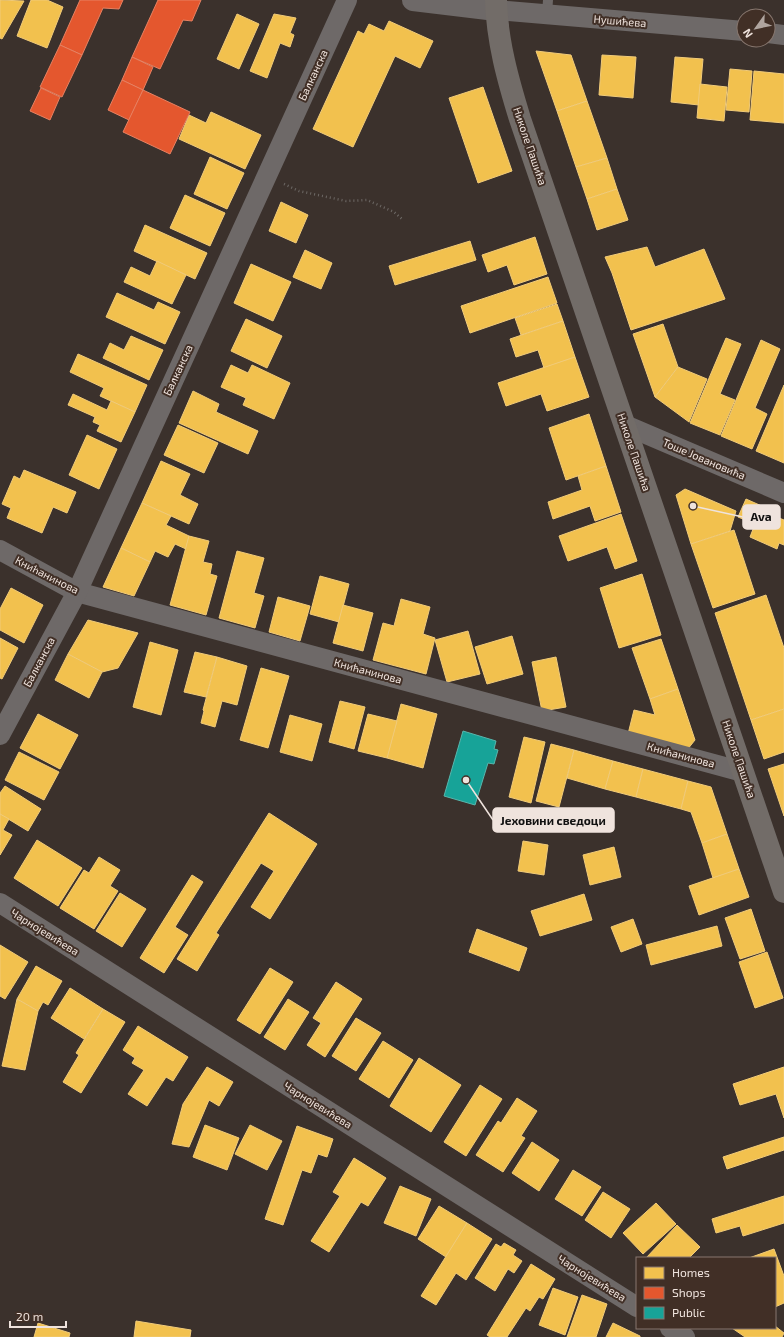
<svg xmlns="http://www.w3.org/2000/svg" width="784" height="1337" font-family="'Exo 2',sans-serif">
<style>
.homes{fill:#f2c14e;stroke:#f1cb79}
.shops{fill:#e4572e;stroke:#e78162}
.public{fill:#17a398;stroke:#58b6ad}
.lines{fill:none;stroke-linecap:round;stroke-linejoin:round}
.path{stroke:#6d6865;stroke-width:2.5;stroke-dasharray:1 3;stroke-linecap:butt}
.service{stroke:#6e6968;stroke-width:10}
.minor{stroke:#6e6968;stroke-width:20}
.tertiary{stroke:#6e6968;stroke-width:22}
.secondary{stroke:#726c68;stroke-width:22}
.labels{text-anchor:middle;stroke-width:4;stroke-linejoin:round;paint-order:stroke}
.street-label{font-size:11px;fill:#efe3dd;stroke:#412f26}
.leader{fill:none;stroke:#efe3dd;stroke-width:1.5}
.callout-dot{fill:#efe3dd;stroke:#412f26;stroke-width:1.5}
.callout{fill:#efe3dd;stroke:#efe3dd;stroke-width:1.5}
.callout-label{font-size:12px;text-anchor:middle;font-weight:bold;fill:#111}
</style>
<rect width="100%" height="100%" fill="#3b312c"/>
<g class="homes">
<polygon points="0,0 24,1 2,39 0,38"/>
<polygon points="31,0 47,0 63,7 47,48 17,36"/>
<polygon points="237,14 259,24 239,69 217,59"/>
<polygon points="274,14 296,18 290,33 294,35 290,47 280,43 267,78 250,71"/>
<polygon points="389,21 433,41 420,68 395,56 353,147 313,129 358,31 364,34 369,24 384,31"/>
<polygon points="536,51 571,55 587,101 557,111"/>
<polygon points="602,55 636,57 633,98 599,95"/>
<polygon points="675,57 703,59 699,105 671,102"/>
<polygon points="730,69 752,71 749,112 726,110"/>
<polygon points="754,71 784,74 784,123 750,120"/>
<polygon points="700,84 727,87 724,121 697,118"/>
<polygon points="483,87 512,171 478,183 449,98"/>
<polygon points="587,101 607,158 576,167 557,111"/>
<polygon points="211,112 261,135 245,169 179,139 189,115 206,123"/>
<polygon points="210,157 244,173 227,209 194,194"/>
<polygon points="607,158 617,189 587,199 576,167"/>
<polygon points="617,189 628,220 597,230 587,199"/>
<polygon points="185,195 225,213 210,246 170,228"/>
<polygon points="281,202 308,215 296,243 269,231"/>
<polygon points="145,225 207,253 195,279 134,251"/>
<polygon points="535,237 547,274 514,285 507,265 488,272 482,255"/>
<polygon points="470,241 476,260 395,285 389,266"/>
<polygon points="647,247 655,267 704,249 725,299 631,330 612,273 605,257"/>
<polygon points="305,250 332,263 321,289 293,277"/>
<polygon points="157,261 186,275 172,304 124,282 131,267 150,276"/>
<polygon points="251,264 291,282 273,321 234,303"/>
<polygon points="548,277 557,303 470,333 461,306"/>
<polygon points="117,293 154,310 158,302 180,312 165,344 106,317"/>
<polygon points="557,304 563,321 521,335 515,318"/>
<polygon points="246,319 282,336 267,368 231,351"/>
<polygon points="563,321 575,357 544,368 538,350 516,357 510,339"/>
<polygon points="663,324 678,367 655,397 633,334"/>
<polygon points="131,336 163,350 149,380 103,358 110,343 124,350"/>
<polygon points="726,338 741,344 720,394 735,400 720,435 690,423"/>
<polygon points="761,340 780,349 755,408 767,414 752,449 721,436"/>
<polygon points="78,354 147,385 135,412 100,396 104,388 70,372"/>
<polygon points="575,357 589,397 547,411 541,394 506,406 498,383"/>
<polygon points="231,365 248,373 252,365 290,383 274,419 243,405 246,398 221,387"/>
<polygon points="678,367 707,379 689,422 655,397"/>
<polygon points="784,385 784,463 756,451"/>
<polygon points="193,391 219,404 216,412 258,431 248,454 179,423"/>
<polygon points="73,394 107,410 111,401 135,412 121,442 97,431 100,425 93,422 95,417 68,405"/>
<polygon points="589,414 606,466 566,480 549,428"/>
<polygon points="178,425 218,443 204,473 164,455"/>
<polygon points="87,435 117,449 99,489 69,475"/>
<polygon points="161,461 190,474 180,495 198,504 189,524 142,503"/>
<polygon points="606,466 621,512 595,521 590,506 553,519 548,502 582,490 578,476"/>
<polygon points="24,470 76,492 67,513 53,507 42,533 7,518 11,508 2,504 14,476 20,479"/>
<polygon points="685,489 736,511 730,531 691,544 676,495"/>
<polygon points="746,499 764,507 762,511 784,520 784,545 779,543 777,549 750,537 755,524 738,517"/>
<polygon points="142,503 171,516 166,525 189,536 186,549 175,544 168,557 155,551 150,562 121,548"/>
<polygon points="621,514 637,561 615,569 607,547 568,561 559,536"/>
<polygon points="734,530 755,594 713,608 691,544"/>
<polygon points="189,536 209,541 203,562 212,564 210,574 217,576 206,615 170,605"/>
<polygon points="121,548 150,562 134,596 103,587"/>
<polygon points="237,551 264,558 254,593 264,596 255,628 219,618"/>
<polygon points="642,574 661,635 619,648 600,588"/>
<polygon points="320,576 349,584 339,622 310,614"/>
<polygon points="11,588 43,605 24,643 0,630 0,609"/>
<polygon points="766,595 784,648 784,709 751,720 715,613"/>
<polygon points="278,597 310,606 300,641 269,632"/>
<polygon points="401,599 430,607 423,634 435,638 426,674 373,660 383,623 394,626"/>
<polygon points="343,605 373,613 363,651 333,643"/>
<polygon points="88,620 138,633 118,668 102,672 68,654"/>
<polygon points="468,631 480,674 447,682 435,640"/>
<polygon points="512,636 523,674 487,684 475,647"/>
<polygon points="0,638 18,648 2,679 0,678"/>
<polygon points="661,639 678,689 650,699 632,648"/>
<polygon points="150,642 178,650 161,715 133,707"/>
<polygon points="195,652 217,657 206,697 184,692"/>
<polygon points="68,654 102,672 89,698 55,680"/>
<polygon points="217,657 247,666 237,705 222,701 215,727 201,723 204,711 203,710"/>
<polygon points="556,657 566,707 542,711 532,662"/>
<polygon points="261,668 289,676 268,748 240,740"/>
<polygon points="678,689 695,740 687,750 628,734 634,710 655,715 650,699"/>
<polygon points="340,701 365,707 354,749 329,742"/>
<polygon points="401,704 437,714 423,768 387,758"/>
<polygon points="784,709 784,752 764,759 751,720"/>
<polygon points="38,714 78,735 60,769 20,748"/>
<polygon points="368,714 397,721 387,758 358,751"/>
<polygon points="290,715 322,724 312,761 280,752"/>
<polygon points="524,737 545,742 531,803 509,797"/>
<polygon points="551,744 574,750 559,807 536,801"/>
<polygon points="574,750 613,761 605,789 567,778"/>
<polygon points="19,752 59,772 44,800 5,780"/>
<polygon points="613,761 643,769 636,797 605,789"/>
<polygon points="784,764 784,816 768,769"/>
<polygon points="643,769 688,781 681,809 636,797"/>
<polygon points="688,781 711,787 727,834 702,843 691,812 681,809"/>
<polygon points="5,786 41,809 28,831 0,814 0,793"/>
<polygon points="269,813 317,844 270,919 251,907 274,871 261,863 216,933 219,935 197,971 177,959"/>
<polygon points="0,814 9,819 3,830 12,835 0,855"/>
<polygon points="727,834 739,869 713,878 702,843"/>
<polygon points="37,840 82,868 58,906 14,878"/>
<polygon points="523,841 548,845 544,875 518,871"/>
<polygon points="614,847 621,877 590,885 583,855"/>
<polygon points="99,857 120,870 110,886 118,891 94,929 60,908 84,870 89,873"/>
<polygon points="739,869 749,897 699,915 689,886"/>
<polygon points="192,875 203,882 175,927 188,935 164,973 140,958"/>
<polygon points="120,893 146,909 122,947 96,931"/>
<polygon points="584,894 592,920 540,936 531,911"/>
<polygon points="751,909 765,951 740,959 725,918"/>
<polygon points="633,919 642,944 621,952 611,927"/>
<polygon points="717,926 722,946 651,965 646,945"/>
<polygon points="477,929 527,948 519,971 469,952"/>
<polygon points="0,945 28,962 5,999 0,996"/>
<polygon points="767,952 783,998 755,1008 739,962"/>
<polygon points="36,966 62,981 48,1005 43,1002 38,1011 17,999"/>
<polygon points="270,968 293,982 260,1034 237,1020"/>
<polygon points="336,982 362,999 325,1057 307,1045 321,1023 313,1018"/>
<polygon points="70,988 103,1009 84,1039 51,1018"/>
<polygon points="17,999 38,1011 25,1070 2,1066"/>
<polygon points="288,999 309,1012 285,1050 264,1037"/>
<polygon points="103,1009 125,1022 81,1093 63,1082 79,1055 76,1053"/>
<polygon points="356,1018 381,1033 356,1071 332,1056"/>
<polygon points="138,1026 188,1057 173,1081 166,1077 147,1106 128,1094 144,1070 132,1063 135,1058 123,1050"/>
<polygon points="383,1041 413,1060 389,1098 359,1079"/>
<polygon points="419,1058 461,1085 431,1132 390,1106"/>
<polygon points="207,1067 233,1082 219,1106 209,1100 189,1147 172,1144 183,1104"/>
<polygon points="784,1067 784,1118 776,1094 740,1105 733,1084"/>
<polygon points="480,1085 502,1099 466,1156 444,1142"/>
<polygon points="517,1098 537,1111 521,1136 525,1138 503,1172 476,1155 498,1121 501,1123"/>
<polygon points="205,1125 239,1138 227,1170 193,1157"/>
<polygon points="250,1125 282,1141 267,1170 235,1154"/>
<polygon points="297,1126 333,1139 327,1157 318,1154 311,1173 302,1170 283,1225 265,1219"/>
<polygon points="784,1137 784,1150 727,1169 723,1157"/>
<polygon points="532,1142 559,1160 539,1191 512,1173"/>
<polygon points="354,1158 386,1178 368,1206 361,1202 329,1252 311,1241 340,1196 333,1192"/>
<polygon points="573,1170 601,1187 582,1216 555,1199"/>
<polygon points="400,1186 431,1199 416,1236 384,1223"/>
<polygon points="603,1192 630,1209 611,1238 585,1220"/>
<polygon points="784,1196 784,1223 743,1236 740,1226 716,1233 712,1219"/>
<polygon points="656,1203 676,1224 643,1254 623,1233"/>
<polygon points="439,1206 467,1223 446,1257 418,1239"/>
<polygon points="467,1223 492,1239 466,1280 456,1273 436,1305 421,1296"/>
<polygon points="677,1225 700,1247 689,1258 646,1258"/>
<polygon points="504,1243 516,1250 513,1255 522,1261 514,1273 508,1269 495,1291 475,1278 496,1244 501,1247"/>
<polygon points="774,1249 784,1276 784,1303 775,1307 775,1258 749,1258"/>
<polygon points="531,1264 555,1279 543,1299 539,1297 530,1311 526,1308 507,1337 490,1337 487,1335"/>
<polygon points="553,1288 578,1297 565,1335 539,1325"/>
<polygon points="582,1295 607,1304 596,1337 567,1337"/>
<polygon points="136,1321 191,1330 190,1337 134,1337"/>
<polygon points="38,1323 70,1333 69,1337 34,1337"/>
<polygon points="613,1323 640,1336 640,1337 606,1337"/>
<polygon points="775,1326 784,1333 782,1337 745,1337 732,1328 775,1328"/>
</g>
<g class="shops">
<polygon points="80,0 123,0 119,9 103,8 82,55 60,45"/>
<polygon points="158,0 201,0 192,21 183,20 160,69 132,57"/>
<polygon points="60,45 82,55 62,97 40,87"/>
<polygon points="132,57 153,67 143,90 122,80"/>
<polygon points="122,80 143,90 129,120 108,110"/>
<polygon points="41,88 60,97 50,120 30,111"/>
<polygon points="143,90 190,112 170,154 123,132"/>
</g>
<polygon class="public" points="463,731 496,741 494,749 498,750 494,764 488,763 475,805 444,796"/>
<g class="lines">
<polyline class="path" points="284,184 299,191 346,201 367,200 394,212 402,219"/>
<polyline class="service" points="547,14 548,0"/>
<g class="minor">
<polyline points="496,10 744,31"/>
<polyline points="768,33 784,35"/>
<polyline points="625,425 784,493"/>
<polyline points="0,550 77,592 743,772"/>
<polyline points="0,735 77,592 347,0"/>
<polyline points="0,903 637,1307"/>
<polyline points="670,1328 685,1337"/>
</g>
<polyline class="tertiary" points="413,0 496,10"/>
<path class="secondary" d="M 496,0 C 497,41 508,80 520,119 L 784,892"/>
</g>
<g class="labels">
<g class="street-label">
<text transform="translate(620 21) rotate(5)" y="4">Нушићева</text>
<text transform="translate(313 75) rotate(-65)" y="4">Балканска</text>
<text transform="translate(530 146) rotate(71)" y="4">Николе Пашића</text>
<text transform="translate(178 370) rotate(-65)" y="4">Балканска</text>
<text transform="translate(634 452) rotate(71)" y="4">Николе Пашића</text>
<text transform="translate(704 459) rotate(23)" y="4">Тоше Јовановића</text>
<text transform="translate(47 575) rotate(27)" y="4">Книћанинова</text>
<text transform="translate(39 662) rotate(-62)" y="4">Балканска</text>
<text transform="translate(368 671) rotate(15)" y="4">Книћанинова</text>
<text transform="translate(681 755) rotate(15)" y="4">Книћанинова</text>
<text transform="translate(739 759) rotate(71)" y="4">Николе Пашића</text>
<text transform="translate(45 932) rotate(32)" y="4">Чарнојевићева</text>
<text transform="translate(318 1105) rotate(32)" y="4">Чарнојевићева</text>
<text transform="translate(592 1278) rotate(32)" y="4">Чарнојевићева</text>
</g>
</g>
<path class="leader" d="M693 506L743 517M466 780L493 820"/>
<g class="callout-dot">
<circle cx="693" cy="506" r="4"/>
<circle cx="466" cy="780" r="4"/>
</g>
<g class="callout">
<rect x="743" y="505" width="37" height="24" rx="4"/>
<rect x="493" y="808" width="121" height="24" rx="4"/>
</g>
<g class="callout-label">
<text x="761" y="521">Ava</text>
<text x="553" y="825">Јеховини сведоци</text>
</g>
<rect x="636" y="1257" width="140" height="72" fill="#412f26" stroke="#87776f"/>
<rect x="644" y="1267" width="20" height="12" fill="#f2c14e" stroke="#87776f"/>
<text x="672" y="1277" font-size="12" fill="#efe3dd">Homes</text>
<rect x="644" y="1287" width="20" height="12" fill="#e4572e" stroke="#87776f"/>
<text x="672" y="1297" font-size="12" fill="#efe3dd">Shops</text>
<rect x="644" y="1307" width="20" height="12" fill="#17a398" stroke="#87776f"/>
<text x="672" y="1317" font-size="12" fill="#efe3dd">Public</text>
<g transform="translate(756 28) rotate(237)"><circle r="19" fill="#412f26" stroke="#87776f"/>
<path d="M0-3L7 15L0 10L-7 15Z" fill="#b0a59f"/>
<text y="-6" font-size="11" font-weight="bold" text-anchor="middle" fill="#efe3dd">N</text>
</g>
<path d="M10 1321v6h56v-6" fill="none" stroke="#efe3dd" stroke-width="2"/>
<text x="16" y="1321" font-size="12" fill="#efe3dd" stroke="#412f26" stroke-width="3" paint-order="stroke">20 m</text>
</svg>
